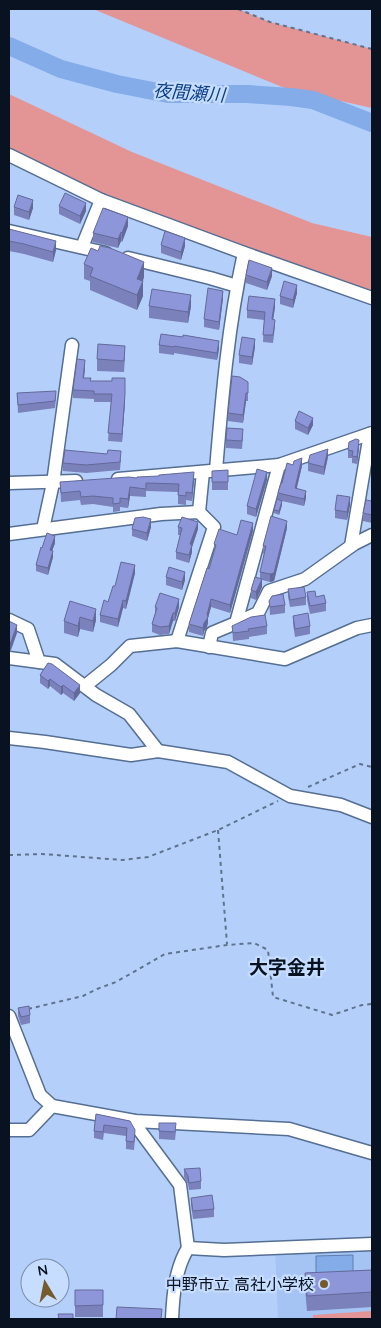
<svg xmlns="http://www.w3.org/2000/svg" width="381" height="1328" font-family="Quicksand,'Noto Sans JP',sans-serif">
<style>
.built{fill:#a5c4f4}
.green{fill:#e39495}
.water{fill:#83ace9;stroke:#5e7ead}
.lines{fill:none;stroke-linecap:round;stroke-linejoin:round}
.river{stroke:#83ace9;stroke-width:18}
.minor-casing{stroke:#556e93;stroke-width:15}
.path{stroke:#5f738f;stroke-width:2;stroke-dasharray:4 4;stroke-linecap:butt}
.minor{stroke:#fff;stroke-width:12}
.wall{fill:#7a81bb}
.shaded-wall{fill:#636999}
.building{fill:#8e96da;stroke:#636999}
.poi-dot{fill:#755a2c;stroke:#c6ddff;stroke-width:2}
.labels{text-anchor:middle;stroke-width:4.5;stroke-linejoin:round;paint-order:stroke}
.poi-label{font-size:16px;fill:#081220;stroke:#c6ddff;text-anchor:end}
.water-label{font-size:18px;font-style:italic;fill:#0c3f86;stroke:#c6ddff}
.quarter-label{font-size:19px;font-weight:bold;fill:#081220;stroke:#c6ddff}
</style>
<rect width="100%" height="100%" fill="#b4d0fa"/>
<polygon class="built" points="372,1244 372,1319 278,1319 275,1248"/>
<g class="green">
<polygon points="93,9 238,9 270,22 372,49 372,108 287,89"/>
<polygon points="9,94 132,152 312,223 372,237 372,298 244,253 9,155"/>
<polygon points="372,1311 372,1319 313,1319 313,1315"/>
</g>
<polygon class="water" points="353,1255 353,1273 316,1279 316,1256"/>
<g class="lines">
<polyline class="river" points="9,46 61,69 117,84 168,94 247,94 291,97 313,100 372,123"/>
<defs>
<g id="minor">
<polyline points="9,155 101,200 244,253 372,298"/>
<polyline points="9,231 106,253"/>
<polyline points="82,247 101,200"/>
<polyline points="128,258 210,278 237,286"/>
<path d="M 216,470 C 222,398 228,325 244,253"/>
<polyline points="118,479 279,465 372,433"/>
<polyline points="9,483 76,481"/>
<polyline points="199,512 203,472"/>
<polyline points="43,529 53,483 72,345"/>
<polyline points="9,534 161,514 199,512 214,527 177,641"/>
<polyline points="351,546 370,434"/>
<polyline points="9,620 28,629 39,662"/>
<polyline points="236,623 258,613 269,591 305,579 354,544 372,535"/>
<polyline points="209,647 212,633 236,623 279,465"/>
<polyline points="9,658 55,664 96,695 129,714 158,751"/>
<polyline points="85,686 111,665 130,646 177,641 285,659 357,628 372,625"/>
<polyline points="9,738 45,742 131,755 158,751 228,762 290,796 341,805 372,817"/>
<polyline points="9,1016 40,1095 52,1106"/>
<path d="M 135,1121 L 140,1131 L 180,1185 L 188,1248 C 175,1269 173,1296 172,1319"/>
<polyline points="9,1130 29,1130 52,1106 135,1121 289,1129 372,1153"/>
<polyline points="188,1248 224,1250 372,1244"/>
</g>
</defs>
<use href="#minor" class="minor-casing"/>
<g class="path">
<polyline points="238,9 270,22 372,49"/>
<polyline points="308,787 360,764 372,767"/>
<polyline points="218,830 227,944"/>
<polyline points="9,855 42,854 122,860 148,857 218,830 278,801"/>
<polyline points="28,1009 83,996 97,989 116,982 165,954 227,945 254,943 268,950 273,997 332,1015 362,1005 372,1004"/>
</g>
<use href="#minor" class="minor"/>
</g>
<g class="wall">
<polygon points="59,206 86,211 80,224 59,214"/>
<polygon points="14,207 33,208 29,220 14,215"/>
<polygon points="128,226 122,242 121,241 118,248 93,242 93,233"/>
<polygon points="9,229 56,250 53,262 24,254 9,251"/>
<polygon points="161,245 185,246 181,260 161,253"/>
<polygon points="84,264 144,277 143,281 143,296 137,310 90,290 90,281 84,279"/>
<polygon points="246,275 272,276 267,290 246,283"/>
<polygon points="297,293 293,308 280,304 280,296"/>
<polygon points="223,298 219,330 204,327 204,319"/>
<polygon points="149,306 191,306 188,323 149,318"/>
<polygon points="275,307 273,320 275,327 273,343 263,342 264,320 247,318 247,310"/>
<polygon points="159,345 219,349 217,360 174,353 174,355 159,353"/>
<polygon points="255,347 252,365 239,363 239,355"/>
<polygon points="125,357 124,372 97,371 97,359"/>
<polygon points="85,368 84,378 125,401 122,442 108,441 111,402 94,402 94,399 73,398 73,390"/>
<polygon points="248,390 248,401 246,401 243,423 228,421 228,413"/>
<polygon points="17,393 56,398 55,408 18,413"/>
<polygon points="295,421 313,425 308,435 295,429"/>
<polygon points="243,437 242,449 226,448 226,440"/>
<polygon points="359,448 357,464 352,463 352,458 348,458 348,450"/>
<polygon points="328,457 324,475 308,471 308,463"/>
<polygon points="121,459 120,470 86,473 63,471 63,463"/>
<polygon points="302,466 296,489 306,498 304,506 282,501 282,505 279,515 274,513 274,510 278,500 278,493 282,483"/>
<polygon points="228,470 228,490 212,490 212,471"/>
<polygon points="194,480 192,501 186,500 186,505 178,504 178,492 146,491 146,497 130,496 128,508 120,507 120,511 113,512 113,507 93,504 81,505 80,500 61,502 60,482"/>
<polygon points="267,480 256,517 247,514 247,506"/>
<polygon points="372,501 372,523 363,521 363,513"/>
<polygon points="350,505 347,520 335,518 335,510"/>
<polygon points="151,527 147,541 132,536 132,529"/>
<polygon points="178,527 198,529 192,547 192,552 189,563 176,559 176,552 180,535 178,535"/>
<polygon points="287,528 274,581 270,582 262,580 262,587 256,600 251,598 251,590 260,578 260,572 264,554 263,553 263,546"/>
<polygon points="253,531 230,613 211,607 208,618 207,627 204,631 203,636 189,632 189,624 209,569 214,550 214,544 237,535"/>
<polygon points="55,543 52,550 53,557 48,575 36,571 36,565 42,548"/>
<polygon points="135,573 126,609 123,608 118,627 100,622 100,615 108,602 115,586"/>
<polygon points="166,577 185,580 182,590 166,585"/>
<polygon points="288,589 306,597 306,605 290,607 288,597"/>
<polygon points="307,592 316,597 326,603 326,611 310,614 307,600"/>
<polygon points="70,601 96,620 93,632 80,629 78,637 64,633 64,621"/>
<polygon points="269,601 285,605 285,613 270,615"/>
<polygon points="155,607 179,607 175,621 173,621 169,634 160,635 152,632 152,624 155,613"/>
<polygon points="293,616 310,626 310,634 295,637 293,624"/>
<polygon points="232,626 267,626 267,634 249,637 249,639 233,641"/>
<polygon points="48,663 80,693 74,701 63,693 61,695 50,686 48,689 40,683 40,675"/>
<polygon points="18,1008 30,1015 30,1023 21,1025 18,1016"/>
<polygon points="96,1114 130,1121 135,1137 134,1150 126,1149 126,1136 104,1133 103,1140 94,1138 94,1131"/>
<polygon points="159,1131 176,1131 175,1140 159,1139"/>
<polygon points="184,1169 201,1181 201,1189 189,1190 188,1184 184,1177"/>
<polygon points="191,1198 214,1209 214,1217 193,1219 191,1205"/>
<polygon points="372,1270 372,1307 307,1311 305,1288 305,1273"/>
<rect x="75" y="1290" width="28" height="27"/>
</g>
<g class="shaded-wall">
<polygon points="33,200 33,208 29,220 29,212"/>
<polygon points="86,203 86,211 80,224 80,216"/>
<polygon points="128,217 128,226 122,242 122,233"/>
<polygon points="121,232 121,241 118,248 118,239"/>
<polygon points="185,238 185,246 181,260 181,252"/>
<polygon points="56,241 56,250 53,262 53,252"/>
<polygon points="144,262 144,277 137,294 137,279"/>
<polygon points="272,268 272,276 267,290 267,282"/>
<polygon points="143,281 143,296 137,310 137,295"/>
<polygon points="297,285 297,293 293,308 293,300"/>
<polygon points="223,291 223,298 219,330 219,322"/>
<polygon points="191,295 191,306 188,323 188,312"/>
<polygon points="275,299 275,307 272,327 272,319"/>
<polygon points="255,339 255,347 252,365 252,357"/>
<polygon points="219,341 219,349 217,360 217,353"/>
<polygon points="85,360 85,368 83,385 83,378"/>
<polygon points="246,393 246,401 243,423 243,415"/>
<polygon points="125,394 125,401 122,442 122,434"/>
<polygon points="313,418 313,425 308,435 308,428"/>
<polygon points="359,440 359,448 357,464 357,457"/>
<polygon points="328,449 328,457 324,475 324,467"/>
<polygon points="302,458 302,466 295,496 295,488"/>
<polygon points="194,472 194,480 192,501 192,493"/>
<polygon points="267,472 267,480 256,517 256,509"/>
<polygon points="130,487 130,496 128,508 128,499"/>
<polygon points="306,491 306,498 304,506 304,499"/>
<polygon points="350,497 350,505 347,520 347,512"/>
<polygon points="282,501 282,505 279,515 279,511"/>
<polygon points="151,519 151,527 147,541 147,533"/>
<polygon points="287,521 287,528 274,581 270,582 270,574"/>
<polygon points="198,522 198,529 192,547 192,552 189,563 190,544"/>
<polygon points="253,523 253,531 230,613 230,605"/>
<polygon points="55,536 55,543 50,557 50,550"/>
<polygon points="53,551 53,557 48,575 48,568"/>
<polygon points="135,565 135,573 126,609 126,601"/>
<polygon points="185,572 185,580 182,590 182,582"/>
<polygon points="262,579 262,587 256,600 256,592"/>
<polygon points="179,599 179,607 175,621 175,613"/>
<polygon points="211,599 211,607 208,618 208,623 207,627 204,631 203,636 203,628"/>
<polygon points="123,600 123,608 118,627 118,619"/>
<polygon points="96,609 96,620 93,632 93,621"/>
<polygon points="173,613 173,621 169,634 169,626"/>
<polygon points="80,617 80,629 78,637 78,626"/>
<polygon points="17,625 17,633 11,650 9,651 9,643"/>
<polygon points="50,679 50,686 48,689 48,681"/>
<polygon points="63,685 63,693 61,695 61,687"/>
<polygon points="80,685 80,693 74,701 74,693"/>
</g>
<g class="building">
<polygon points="65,193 86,203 80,216 59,206"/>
<polygon points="18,195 33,200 29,212 14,207"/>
<polygon points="103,208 128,217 122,233 121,232 118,239 93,233"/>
<polygon points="9,229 56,241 53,252 24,244 9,241"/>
<polygon points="165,231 185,238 181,252 161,245"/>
<polygon points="100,246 110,248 144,262 137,279 143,281 137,295 90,276 93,268 84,264 91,248 98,251"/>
<polygon points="249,260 272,268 267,282 246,275"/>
<polygon points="284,281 297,285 293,300 280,296"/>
<polygon points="208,288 223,291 219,322 204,319"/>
<polygon points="152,289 191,295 188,312 149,306"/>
<polygon points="249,296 275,299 272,319 275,320 273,335 263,335 265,312 247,310"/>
<polygon points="161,334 183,337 183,335 219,341 217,353 174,346 174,347 159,345"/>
<polygon points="242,337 255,339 252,357 239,355"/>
<polygon points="98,344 125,346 124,361 97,359"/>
<polygon points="77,359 85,360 83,378 91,378 90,381 112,381 112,378 125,378 125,394 122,434 108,433 112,394 94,394 94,391 73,390"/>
<polygon points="232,376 240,377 248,382 248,393 246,393 243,415 228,413"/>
<polygon points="56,391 55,401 18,405 17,393"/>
<polygon points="299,411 313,418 308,428 295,421"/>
<polygon points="227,428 243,429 242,441 226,440"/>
<polygon points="356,439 359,440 357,457 352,456 353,451 348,450 349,442"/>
<polygon points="328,449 324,467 308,463 310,455"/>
<polygon points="65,450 107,454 108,450 121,451 120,462 86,465 63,463"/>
<polygon points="302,458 295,488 306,491 304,499 278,493 281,483 282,483 287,463 293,465 294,461"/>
<polygon points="257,469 267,472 256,509 247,506"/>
<polygon points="228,470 228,482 212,482 212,471"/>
<polygon points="194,472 192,493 186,492 186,496 178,495 179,484 146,483 146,489 130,487 128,499 120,498 120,503 113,504 113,498 93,496 81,497 80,491 61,493 60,482 129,477 137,478 137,477 159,476 159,475"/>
<polygon points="337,495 350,497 347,512 335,510"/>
<polygon points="277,499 282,501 279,511 274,510"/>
<polygon points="366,500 372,501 372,515 363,513"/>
<polygon points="271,516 287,521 274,573 270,574 260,572 266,546 263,546"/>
<polygon points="143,517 151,519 147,533 132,529 135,518"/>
<polygon points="182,517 198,522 190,544 192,545 189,555 176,552 182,528 178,527"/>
<polygon points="241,520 253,523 230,605 211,599 207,615 208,616 207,619 204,623 203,628 189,624 207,568 209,569 216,545 214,544 219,529 237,535"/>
<polygon points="47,533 55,536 50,550 53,551 48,568 36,565 41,547 42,548"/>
<polygon points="121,562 135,565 126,601 123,600 118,619 100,615 104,600 108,602 113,586 115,586"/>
<polygon points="169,567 185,572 182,582 166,577"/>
<polygon points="255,577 262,579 256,592 251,590"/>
<polygon points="304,587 306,597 290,600 288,589"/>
<polygon points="315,591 316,597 324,595 326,603 310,606 307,592"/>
<polygon points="160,593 179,599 175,613 173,613 169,626 160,627 152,624 157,608 155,607"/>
<polygon points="283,594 285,605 270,607 269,601 272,596"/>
<polygon points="70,601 96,609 93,621 80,617 78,626 64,621"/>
<polygon points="308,613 310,626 295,629 293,616"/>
<polygon points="265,615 267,626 248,629 249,631 233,633 232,626 251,617"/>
<polygon points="9,621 17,625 11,642 9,643"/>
<polygon points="48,663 52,664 80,685 74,693 63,685 61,687 50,679 48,681 40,675"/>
<polygon points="29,1006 30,1015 21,1017 18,1008"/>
<polygon points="96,1114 130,1121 135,1130 134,1142 126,1141 127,1128 104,1125 103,1132 94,1131"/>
<polygon points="159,1123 176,1123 175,1132 159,1131"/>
<polygon points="200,1168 201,1181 189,1183 188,1176 184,1169"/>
<polygon points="212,1195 214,1209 193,1211 191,1198"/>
<polygon points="372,1270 372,1292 307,1296 305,1273"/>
<polygon points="75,1290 103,1290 103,1305 75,1306"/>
<polygon points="117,1307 162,1309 161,1319 116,1319"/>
<polygon points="58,1314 73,1314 73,1319 59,1319"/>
</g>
<circle class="poi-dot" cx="324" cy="1284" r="5"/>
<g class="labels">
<g class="poi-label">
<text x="314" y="1290">中野市立 高社小学校</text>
</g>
<g class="water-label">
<text transform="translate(189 93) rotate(4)" y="6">夜間瀬川</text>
</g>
<g class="quarter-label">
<text x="287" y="974">大字金井</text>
</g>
</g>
<rect width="381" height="1328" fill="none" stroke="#081220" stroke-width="20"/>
<g transform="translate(45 1283) rotate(350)"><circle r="24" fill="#c6ddff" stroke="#7a8ca6"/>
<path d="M0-4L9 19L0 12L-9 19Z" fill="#755a2c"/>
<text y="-8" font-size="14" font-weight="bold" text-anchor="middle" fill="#081220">N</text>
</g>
</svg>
